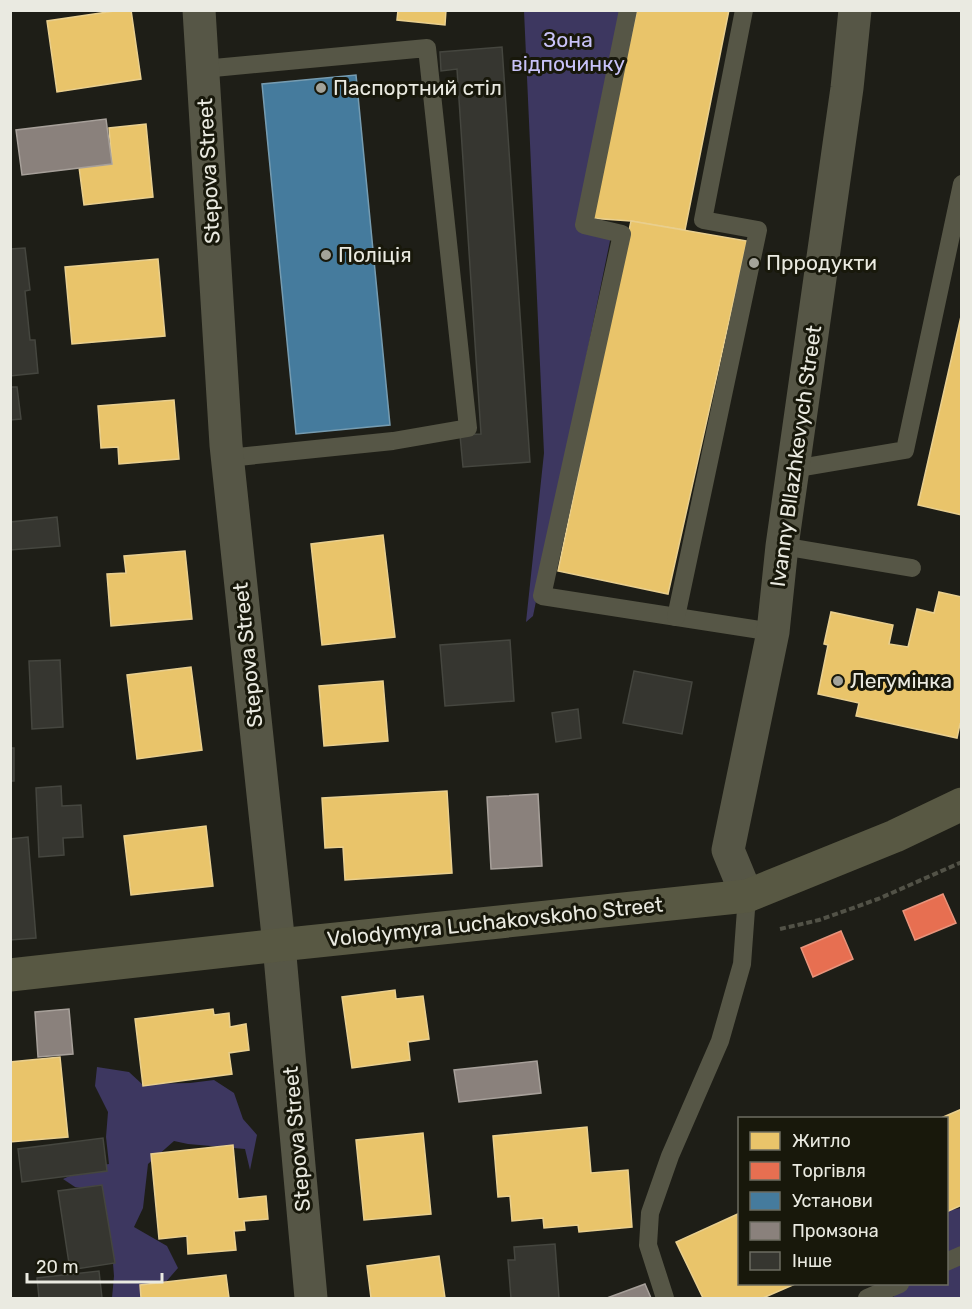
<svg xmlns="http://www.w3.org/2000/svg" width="972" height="1309" font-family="Rubik,sans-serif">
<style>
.green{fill:#3d3760}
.homes{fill:#e9c46a;stroke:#e9cf8e;stroke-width:1.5}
.shops{fill:#e76f51;stroke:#e8947c;stroke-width:1.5}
.public{fill:#457b9d;stroke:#769cb1;stroke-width:1.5}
.industry{fill:#8a817c;stroke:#a7a09a;stroke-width:1.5}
.building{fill:#363630;stroke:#45463f;stroke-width:1.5}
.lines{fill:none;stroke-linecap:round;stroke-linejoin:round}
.path{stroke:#525247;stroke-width:4;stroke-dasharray:6 3;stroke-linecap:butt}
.service{stroke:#565646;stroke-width:18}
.minor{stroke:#565646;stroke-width:33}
.secondary{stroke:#585843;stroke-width:33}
.poi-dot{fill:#a3a39a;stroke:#18180b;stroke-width:2}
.labels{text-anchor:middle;stroke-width:6;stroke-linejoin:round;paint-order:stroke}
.park-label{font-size:21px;fill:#c8c2f8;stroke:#18180b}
.poi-label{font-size:21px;fill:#eaeae1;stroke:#18180b;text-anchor:start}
.street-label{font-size:21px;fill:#eaeae1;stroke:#18180b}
</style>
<rect width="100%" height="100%" fill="#1e1e17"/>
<g class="green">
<polygon points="524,11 620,11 576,223 611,236 533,616 526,622 544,453"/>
<polygon points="97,1067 129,1072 142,1084 190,1083 214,1080 234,1093 243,1119 257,1135 250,1170 245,1149 188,1144 174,1141 148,1164 143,1208 134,1227 167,1246 178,1268 164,1284 144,1298 112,1298 114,1276 111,1238 96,1191 75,1187 63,1179 89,1167 109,1164 106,1137 108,1112 95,1086"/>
<polygon points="961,1208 961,1298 892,1298 908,1284 946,1284 947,1211"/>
</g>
<g class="homes">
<polygon points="121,10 131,10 141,79 57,92 47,21"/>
<polygon points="398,10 446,10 445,25 397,20"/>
<polygon points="637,10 729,10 685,230 631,221 589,218"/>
<polygon points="146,124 153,197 84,205 79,167 112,164 109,128"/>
<polygon points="631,221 747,241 668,594 558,571"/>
<polygon points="158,259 165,336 72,344 65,267"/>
<polygon points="962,312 962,515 918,505"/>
<polygon points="174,400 179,459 119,464 118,447 101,448 98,406"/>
<polygon points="383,535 395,637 322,645 311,544"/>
<polygon points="185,551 192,619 111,626 107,574 126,573 124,556"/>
<polygon points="939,592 962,597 962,725 960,724 957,738 856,716 859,703 818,694 828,645 824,644 831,612 893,625 889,644 908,647 917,609 934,613"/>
<polygon points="191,667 202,750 137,759 127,675"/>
<polygon points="383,681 388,741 324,746 319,686"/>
<polygon points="447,791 452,873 345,880 343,847 325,848 322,798"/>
<polygon points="206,826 213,886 131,895 124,836"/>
<polygon points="395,990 396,999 423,996 429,1039 408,1042 410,1060 352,1068 342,997"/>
<polygon points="213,1009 214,1015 229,1013 230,1027 246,1024 249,1050 229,1053 232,1074 143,1086 135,1019"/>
<polygon points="60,1057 68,1137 10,1142 10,1062"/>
<polygon points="962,1109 962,1205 946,1212 946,1118 941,1118"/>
<polygon points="587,1127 591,1173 628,1170 632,1227 579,1232 578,1225 544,1228 543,1218 512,1221 510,1196 498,1197 493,1136"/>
<polygon points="423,1133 431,1214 364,1220 356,1140"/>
<polygon points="233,1145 238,1199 266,1196 268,1219 244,1221 245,1230 234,1231 236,1250 188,1254 187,1236 159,1239 151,1154"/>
<polygon points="740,1213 740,1284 795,1284 763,1298 703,1298 676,1242"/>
<polygon points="439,1256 445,1298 371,1298 367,1266"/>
<polygon points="226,1275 229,1298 141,1298 140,1285"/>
</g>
<g class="shops">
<polygon points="943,894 956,923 915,940 903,911"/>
<polygon points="841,931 853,959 813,977 801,948"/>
</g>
<polygon class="public" points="356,75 390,425 296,434 262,84"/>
<g class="industry">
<polygon points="106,119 112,164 22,175 16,130"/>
<polygon points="538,794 542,866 491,869 487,797"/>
<polygon points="69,1009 73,1054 38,1057 35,1012"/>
<polygon points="537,1061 541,1093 459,1102 454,1070"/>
<polygon points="645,1284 651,1298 607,1298"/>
</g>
<g class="building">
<polygon points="502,47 530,462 463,467 460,435 481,434 457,69 441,71 440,52"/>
<polygon points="25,248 30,290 25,291 30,340 35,340 38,373 10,376 10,249"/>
<polygon points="10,387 17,387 21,419 10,420"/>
<polygon points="57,517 60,546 10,550 10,522"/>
<polygon points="510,640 514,701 445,706 440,645"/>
<polygon points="60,660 63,727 32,729 29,661"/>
<polygon points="634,671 692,682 682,734 623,723"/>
<polygon points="578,709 581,738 556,742 552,713"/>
<rect x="10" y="748" width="4" height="33"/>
<polygon points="61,786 62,806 81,805 83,837 63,838 64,855 39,857 36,788"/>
<polygon points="28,837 36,938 10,940 10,839"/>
<polygon points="103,1138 107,1171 22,1182 18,1149"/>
<polygon points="102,1185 115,1263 70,1270 58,1191"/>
<polygon points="555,1244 559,1298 511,1298 508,1260 515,1260 514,1247"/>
<polygon points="99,1271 102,1298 39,1298 37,1278"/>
</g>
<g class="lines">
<polyline class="path" points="780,929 819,920 878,899 962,862"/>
<g class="service">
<polyline points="628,10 584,225 622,234 542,596 773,632"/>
<polyline points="203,69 427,48 468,428 393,441 228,458"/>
<polyline points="793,469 905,450 962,184"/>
<polyline points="782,546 912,568"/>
<polyline points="676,617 758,230 703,220 744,10"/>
<polyline points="946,1262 962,1255"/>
<polyline points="665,1298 648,1245 650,1213 670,1156 720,1041 742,964 747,896"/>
<polyline points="867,1298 900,1284"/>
</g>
<g class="minor">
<polyline points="199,10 226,445 279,945 311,1298"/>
<polyline points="747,896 728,850 773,632 782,546 847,88 855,10"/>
</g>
<polyline class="secondary" points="10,975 279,945 747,896 895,836 962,804"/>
</g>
<g class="poi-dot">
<circle cx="321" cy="88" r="6"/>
<circle cx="326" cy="255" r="6"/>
<circle cx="754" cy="263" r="6"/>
<circle cx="838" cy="681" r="6"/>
</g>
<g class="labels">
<g class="park-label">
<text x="568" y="47">Зона<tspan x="568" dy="24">відпочинку</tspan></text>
</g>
<g class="poi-label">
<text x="333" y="95">Паспортний стіл</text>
<text x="338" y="262">Поліція</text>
<text x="766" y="270">Прродукти</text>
<text x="850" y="688">Легумінка</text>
</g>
<g class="street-label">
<text transform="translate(209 171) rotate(-93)" y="7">Stepova Street</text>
<text transform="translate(796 456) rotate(-82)" y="7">Ivanny Bllazhkevych Street</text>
<text transform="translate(248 655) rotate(-96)" y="7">Stepova Street</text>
<text transform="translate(495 922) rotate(-6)" y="7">Volodymyra Luchakovskoho Street</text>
<text transform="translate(297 1139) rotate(-95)" y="7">Stepova Street</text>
</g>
</g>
<rect width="972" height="1309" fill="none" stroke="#eaeae1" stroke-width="24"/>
<rect x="738" y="1117" width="210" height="168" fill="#18180b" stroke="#6c6c61" stroke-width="1.5"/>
<rect x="750" y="1132" width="30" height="18" fill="#e9c46a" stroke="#6c6c61" stroke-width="1.5"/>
<text x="792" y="1147" font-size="18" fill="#eaeae1">Житло</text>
<rect x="750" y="1162" width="30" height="18" fill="#e76f51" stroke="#6c6c61" stroke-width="1.5"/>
<text x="792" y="1177" font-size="18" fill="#eaeae1">Торгівля</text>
<rect x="750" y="1192" width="30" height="18" fill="#457b9d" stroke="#6c6c61" stroke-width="1.5"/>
<text x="792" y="1207" font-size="18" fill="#eaeae1">Установи</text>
<rect x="750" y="1222" width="30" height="18" fill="#8a817c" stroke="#6c6c61" stroke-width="1.5"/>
<text x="792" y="1237" font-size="18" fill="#eaeae1">Промзона</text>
<rect x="750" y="1252" width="30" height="18" fill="#363630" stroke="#6c6c61" stroke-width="1.5"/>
<text x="792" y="1267" font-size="18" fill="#eaeae1">Інше</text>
<path d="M27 1273v9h135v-9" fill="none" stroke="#eaeae1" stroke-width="3"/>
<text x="36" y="1273" font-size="18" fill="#eaeae1" stroke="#18180b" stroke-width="4.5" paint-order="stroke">20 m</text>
</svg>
